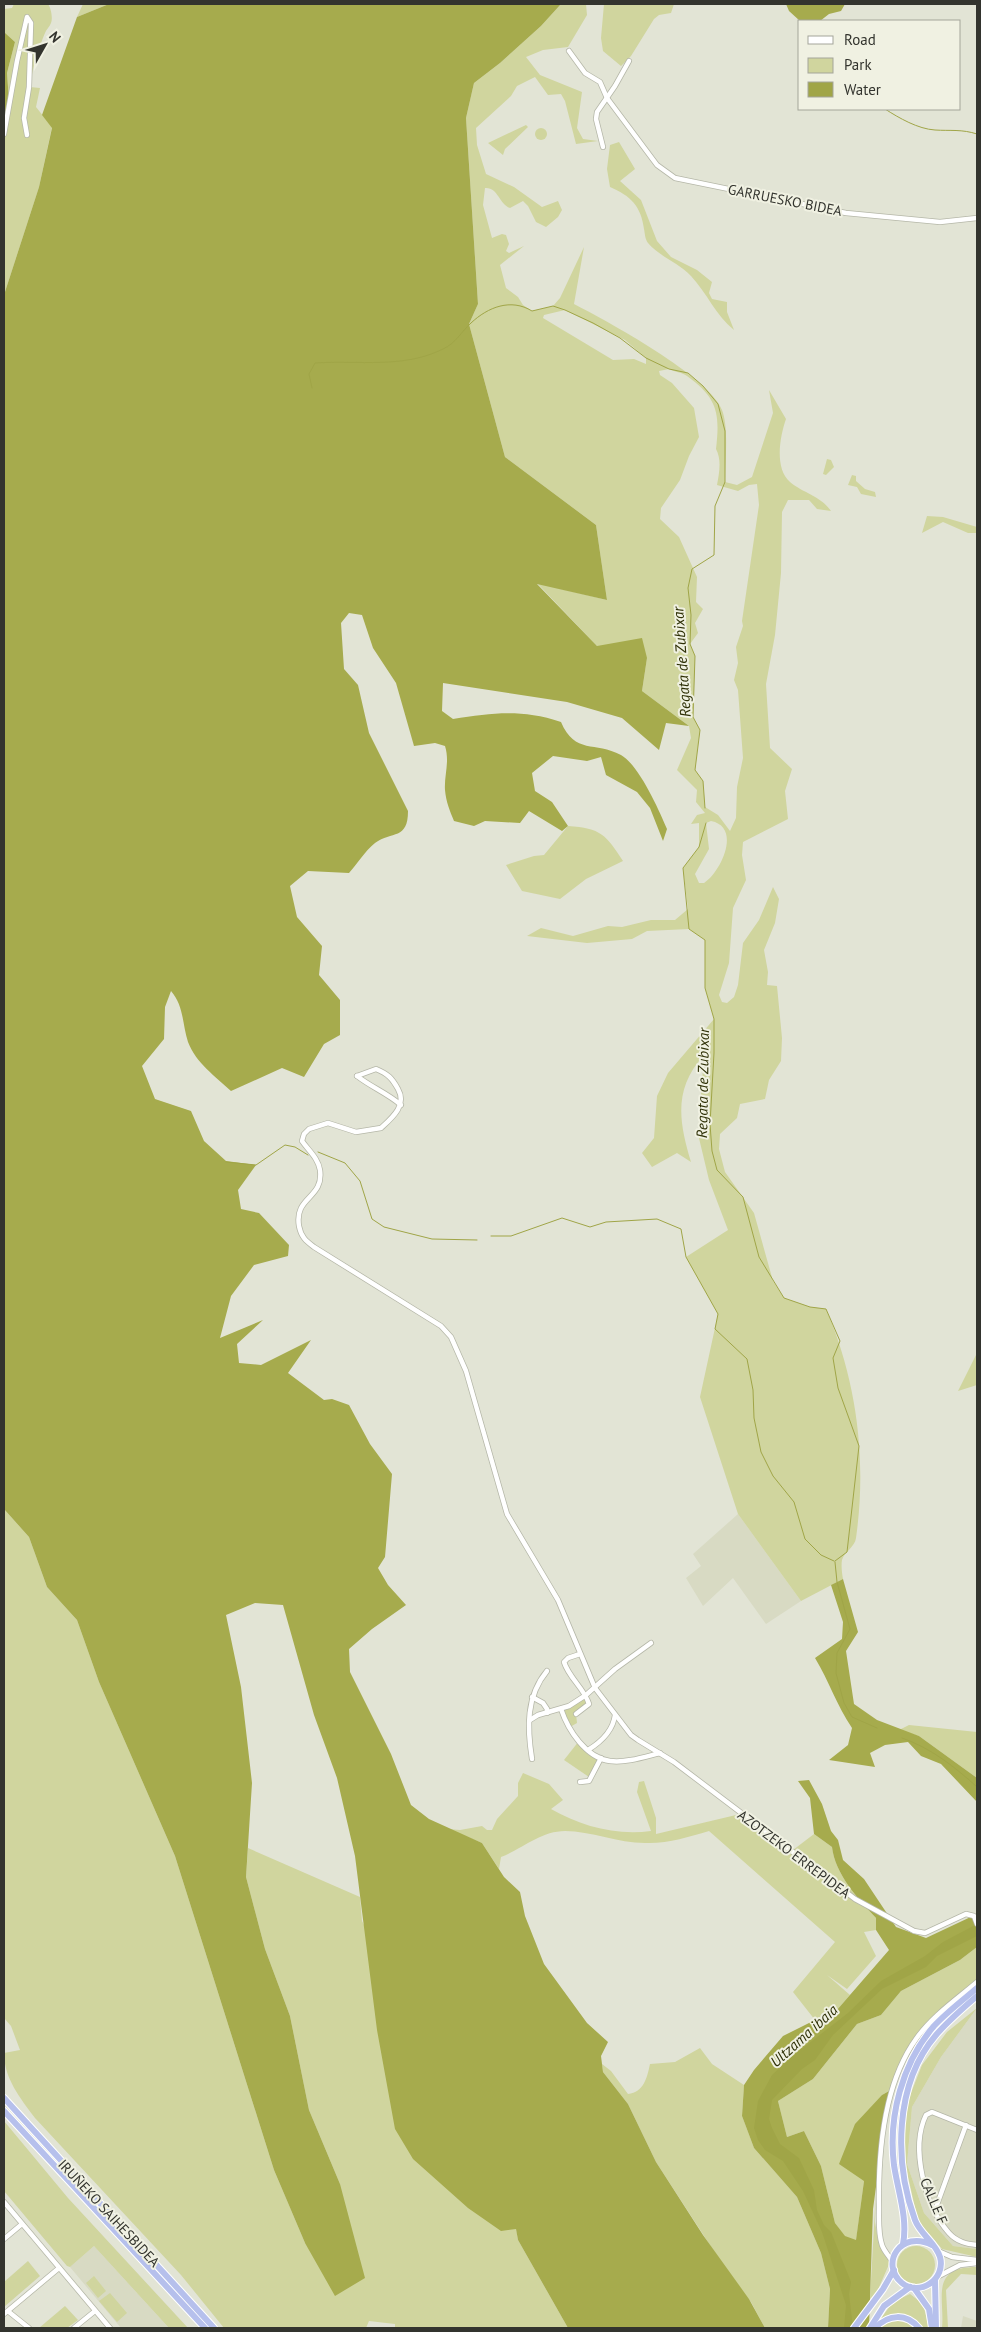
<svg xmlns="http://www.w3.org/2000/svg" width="981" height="2332" font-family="'PT Sans',sans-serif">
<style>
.built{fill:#d8dac3}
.green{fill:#d0d59e;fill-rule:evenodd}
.forest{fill:#a6ab4d}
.water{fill:#a0a547}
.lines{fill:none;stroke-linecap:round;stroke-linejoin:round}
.stream{stroke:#a0a547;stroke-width:1}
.minor-casing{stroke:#b5b7a8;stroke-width:6}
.highway-casing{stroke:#fff;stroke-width:8}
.minor{stroke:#fff;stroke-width:4.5}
.highway{stroke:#b6c0ec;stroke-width:6}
.labels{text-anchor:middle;stroke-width:4;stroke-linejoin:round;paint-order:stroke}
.street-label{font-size:14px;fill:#33342e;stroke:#f0f1e2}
.water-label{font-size:15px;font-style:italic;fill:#2e3006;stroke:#f0f1e2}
</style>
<rect width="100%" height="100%" fill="#e2e4d5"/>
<g class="built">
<polygon points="738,1514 801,1601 766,1624 733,1578 703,1606 686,1578 701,1566 693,1554"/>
<polygon points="977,2008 977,2249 953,2246 924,2213 907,2164 912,2107 941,2057"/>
<polygon points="94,2246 168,2327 121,2328 70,2267"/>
<polygon points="963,2316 977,2321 977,2328 961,2328"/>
</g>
<g class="green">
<path d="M 14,4 L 48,4 C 51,8 53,18 51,23 C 50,26 46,30 45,33 C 39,47 31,73 30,87 L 40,88 L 36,107 L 52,127 L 39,187 L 4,295 L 4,135 L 9,101 L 7,73 L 15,42 L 4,32 L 4,9 L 12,8 Z"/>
<polygon points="83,4 109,4 77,17"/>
<path d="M 561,4 L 586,4 L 587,15 L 568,47 L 543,50 L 526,57 L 540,75 L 582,92 L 577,128 L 583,139 L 598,141 L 576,144 L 565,101 L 561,94 L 548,95 L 535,77 L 517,86 L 511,96 L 476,128 L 477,145 L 486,174 L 514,187 L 542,207 L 558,201 L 562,210 L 558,217 L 546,227 L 536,222 L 528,206 L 523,201 L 510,208 C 499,204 498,187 485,188 L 483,205 L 492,238 L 502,234 L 506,235 L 509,244 L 506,251 L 509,253 L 524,246 L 500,265 L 506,288 L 518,297 L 523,305 L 532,311 L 553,306 L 560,298 L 584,247 L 574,304 C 607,321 710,377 722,410 C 729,428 725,462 725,482 L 737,485 L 752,477 L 773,413 L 769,390 L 786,419 C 780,436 774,468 790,482 C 803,493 821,496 831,511 L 817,509 L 809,500 L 788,500 L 782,512 L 781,573 L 775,635 L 766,684 L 770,748 L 792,769 L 785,791 L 788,819 L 743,842 L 742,855 L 746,880 L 733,908 L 729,963 L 719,995 L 722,1002 L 727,1003 L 734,997 L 738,985 L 743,943 L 759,920 L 773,887 L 779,899 L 775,923 L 764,950 L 768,972 L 767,985 L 777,986 L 782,1038 L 781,1061 L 769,1080 L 765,1099 L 740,1104 L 737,1118 L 720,1134 L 719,1149 L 725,1172 L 754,1213 L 773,1281 L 784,1298 L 810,1307 L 826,1309 C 857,1381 867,1460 856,1538 C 855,1547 844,1552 842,1560 C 841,1565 842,1574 843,1579 L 801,1601 L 738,1514 L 700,1397 L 718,1314 L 686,1257 L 728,1230 L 709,1180 L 698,1134 L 704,1055 C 673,1089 679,1122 691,1162 L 677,1153 L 652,1167 L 642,1153 L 654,1138 L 657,1096 L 668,1073 L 714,1019 L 705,988 L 705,940 L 689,929 L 647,931 L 632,939 L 587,943 L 527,936 L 541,928 L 573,936 L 608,926 L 622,927 L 651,920 L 675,920 L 688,909 L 683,868 L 699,847 L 699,823 L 691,824 L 697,815 L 705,813 L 696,802 L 697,790 L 677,770 L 691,738 L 689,726 L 642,691 L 647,658 L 597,646 L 537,583 L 607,600 L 596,525 L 505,457 L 469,324 L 478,304 L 466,118 L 474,83 L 500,63 L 541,26 ZM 565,310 L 625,340 L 646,358 L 646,364 L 634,359 L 613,360 L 543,318 L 544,315 ZM 669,369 C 674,372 682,372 687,376 C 718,398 720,414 716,449 C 722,460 719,474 717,485 L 738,491 L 749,485 L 757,484 L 759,505 L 742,621 L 743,626 L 736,647 L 738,663 L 734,680 L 738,690 L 743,758 L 737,787 L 736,818 L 730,831 L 718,815 L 705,807 L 703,781 L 695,770 L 700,730 L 693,717 L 695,656 L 690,644 L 698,633 L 695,623 L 703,609 L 696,602 L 697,577 L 679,537 L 660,519 L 661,508 L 680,480 L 689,456 L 699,437 L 694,408 L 672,383 L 660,375 L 659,371 ZM 711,821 C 742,827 721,872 704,883 L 699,883 L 695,874 L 709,849 L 706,823 Z"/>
<polygon points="604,4 674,4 671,13 659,15 654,19 631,56 621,66 603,51 601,38"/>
<polygon points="526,125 528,127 505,149 503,155 488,143"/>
<circle cx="541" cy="134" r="6"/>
<path d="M 619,142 L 635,169 L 620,181 L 641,200 L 657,241 L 671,257 L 697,270 L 712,282 L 709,293 L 712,299 L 727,302 L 727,312 L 734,330 C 716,316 707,293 691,276 C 679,263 660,257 648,243 C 645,239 645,234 644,229 C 641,206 631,196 610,187 L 607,169 L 610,145 Z"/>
<polygon points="827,459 831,460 834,467 826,475 823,474"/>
<polygon points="852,475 856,476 856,481 865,489 875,492 876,497 861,494 857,487 848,485"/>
<polygon points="927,516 943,517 977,527 977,533 968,533 943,522 922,533"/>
<path d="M 568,826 C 601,828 606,835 623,861 L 586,879 L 560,899 L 522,891 L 506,865 L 534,856 L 544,855 Z"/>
<polygon points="977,1353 977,1385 958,1391"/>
<path d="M 4,1509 L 29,1537 L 47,1587 L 77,1620 L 99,1682 L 175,1856 L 274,2170 L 305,2243 L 340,2184 L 309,2110 L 290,2016 L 265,1949 L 246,1877 L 248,1848 L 360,1897 L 362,1921 L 516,2228 L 518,2240 L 568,2328 L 395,2328 L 395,2324 L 369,2321 L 366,2328 L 224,2328 L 181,2275 L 35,2118 C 20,2098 4,2078 4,2053 L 20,2050 L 11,2026 L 4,2018 Z"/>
<polygon points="586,1695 589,1704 576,1714 577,1723 570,1727 561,1709"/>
<polygon points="909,1725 977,1732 977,1778 919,1736 899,1730"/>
<polygon points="579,1741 600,1758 589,1777 564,1760"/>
<path d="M 523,1773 L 549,1784 L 563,1800 L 551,1809 C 581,1826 616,1836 651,1831 L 637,1792 L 639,1782 L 644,1781 L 656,1818 L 656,1834 L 736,1815 L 748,1820 L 793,1850 L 814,1834 L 832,1847 C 835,1874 858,1899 876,1918 L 876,1930 L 864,1932 L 876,1956 L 847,1989 L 827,1975 L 850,1995 L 830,2018 L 815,2020 L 793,1992 L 835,1942 L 709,1831 C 688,1837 667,1844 645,1843 C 618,1843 591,1831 565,1831 C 541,1831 522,1849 501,1857 L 499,1869 L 482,1843 L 448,1829 L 460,1830 L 482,1826 L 487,1830 L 492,1830 L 497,1819 L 518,1796 L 518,1783 Z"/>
<polygon points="977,1947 977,1988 916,2039 892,2089 882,2095 864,2181 856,2241 845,2237 835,2223 821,2166 804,2131 787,2137 778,2101 813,2079 857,2024 881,2015 901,1991 960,1960"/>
<polygon points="977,2008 941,2057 912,2107 907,2164 924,2213 953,2246 977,2249 977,2257 942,2249 918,2221 905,2163 903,2123 911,2093 922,2065 947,2032"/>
<path d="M 700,2048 L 712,2064 L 744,2085 L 742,2116 L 754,2148 L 797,2197 L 821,2253 L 830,2289 L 828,2328 L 765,2328 L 751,2302 L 721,2262 L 656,2162 L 628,2104 L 603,2072 L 602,2064 L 611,2071 L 628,2094 C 644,2092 647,2078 650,2064 L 675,2062 Z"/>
<polygon points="4,2121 68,2198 188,2328 169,2328 94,2246 70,2267 67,2266 4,2191"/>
<polygon points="876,2191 875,2222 878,2240 890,2262 877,2292 870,2299"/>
<circle cx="916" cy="2265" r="19"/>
<polygon points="28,2261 40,2276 4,2307 4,2282"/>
<path d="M 977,2267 L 977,2275 L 961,2274 L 946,2290 L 948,2328 L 942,2328 C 945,2298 929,2267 977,2267 Z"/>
<polygon points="94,2276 106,2291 98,2298 86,2283"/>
<polygon points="110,2293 127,2313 117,2322 99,2301"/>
<path d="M 910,2294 L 923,2304 L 929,2328 L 923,2328 C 911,2311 896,2311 879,2321 L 893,2302 Z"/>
<polygon points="65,2306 78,2320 67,2328 39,2328"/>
<polygon points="899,2321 907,2323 914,2328 880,2328 889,2322"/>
</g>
<g class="forest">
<path d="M 109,4 L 561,4 L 541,26 L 500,63 L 474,83 L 466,118 L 478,304 L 469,324 L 505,457 L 596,525 L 607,600 L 537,584 L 597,646 L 642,638 L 647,658 L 642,691 L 689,726 L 666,723 L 659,750 L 622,718 L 567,702 L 443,683 L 442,711 L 453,719 C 493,713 521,709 561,722 C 575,755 595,741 621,755 C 639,765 659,810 667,829 L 663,841 L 650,808 L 637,792 L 606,775 L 601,757 L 587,761 L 553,756 L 532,773 L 535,791 L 552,802 L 568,826 L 562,831 L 529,811 L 520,823 L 485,821 L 474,826 L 454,821 C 450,811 446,802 445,790 C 444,775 450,762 445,746 L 435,743 L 414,746 L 396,683 L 373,648 L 362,615 L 349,613 L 341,623 L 344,669 L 358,685 L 369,733 L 408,811 C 408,840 392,831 375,843 C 365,851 357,864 349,873 L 308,871 L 290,886 L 297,917 L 322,946 L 319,975 L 340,1000 L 340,1035 L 324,1044 L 304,1077 L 282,1068 L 231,1091 C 215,1076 196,1063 188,1042 C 182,1023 184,1006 171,991 L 165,1007 L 164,1039 L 142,1066 L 155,1099 L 191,1111 L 204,1141 L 226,1161 L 256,1165 L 238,1190 L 241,1209 L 259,1213 L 289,1245 L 288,1256 L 254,1265 L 231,1296 L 220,1338 L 263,1320 L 237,1344 L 239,1363 L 261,1365 L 311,1340 L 288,1373 L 324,1400 L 332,1399 L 349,1405 L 370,1444 L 392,1474 L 385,1557 L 378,1568 L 388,1585 L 406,1605 L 372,1629 L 349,1649 L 350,1672 L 391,1754 L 411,1805 L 429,1819 L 482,1843 L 504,1877 L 520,1892 L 525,1916 L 544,1964 L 587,2023 L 608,2042 L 601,2056 L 603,2072 L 628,2104 L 656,2162 L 703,2235 L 749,2299 L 765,2328 L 568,2328 L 518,2240 L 516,2229 L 501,2231 L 468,2208 L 413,2159 L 395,2129 L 377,2030 L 355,1856 L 337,1778 L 314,1715 L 283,1605 L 255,1603 L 226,1615 L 241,1687 L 252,1783 L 246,1877 L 265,1949 L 290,2016 L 309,2110 L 340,2184 L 365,2278 L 335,2296 L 305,2243 L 274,2170 L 175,1856 L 99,1682 L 77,1620 L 47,1587 L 29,1537 L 4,1509 L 4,295 L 39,187 L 52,128 L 42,115 L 77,17 Z"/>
<polygon points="786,4 845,4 841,11 829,14 820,21 800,21 789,11"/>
<polygon points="4,32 15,42 7,73 9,101 4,140"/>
<path d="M 843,1579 L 858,1632 L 846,1651 L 854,1704 L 877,1720 L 919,1736 L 977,1778 L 977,1802 L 941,1764 L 921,1756 L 908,1742 L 885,1745 L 870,1753 L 875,1767 L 829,1760 L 848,1745 L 852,1728 C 837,1706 829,1681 815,1658 L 842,1639 L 843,1622 L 831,1585 Z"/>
<path d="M 809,1780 L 822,1804 L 831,1831 L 838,1840 L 843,1860 L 864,1879 L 896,1927 L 926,1938 L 977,1914 L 977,1947 L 960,1960 L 901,1991 L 881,2015 L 857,2024 L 813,2079 L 778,2101 L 787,2137 L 804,2131 L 821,2166 L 835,2223 L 845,2236 L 856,2240 L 864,2181 L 839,2164 L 855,2124 L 882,2095 L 889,2091 L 873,2209 L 869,2328 L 828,2328 L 830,2289 L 821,2253 L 797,2197 L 754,2148 L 742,2116 L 744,2085 L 754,2070 L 783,2036 L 815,2020 L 830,2018 L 889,1950 L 876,1930 L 876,1918 C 858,1899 835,1874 832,1847 L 814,1834 L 810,1798 L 798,1781 Z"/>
</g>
<polygon class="water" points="977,1924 977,1936 937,1956 926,1967 882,1989 833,2035 815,2060 802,2069 772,2100 769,2119 772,2128 780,2144 799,2158 814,2190 817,2210 824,2225 831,2232 851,2282 849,2294 853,2328 844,2328 846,2305 822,2232 803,2191 783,2161 765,2150 758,2140 754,2128 758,2101 772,2075 790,2058 848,2013 881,1981 925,1956 943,1942"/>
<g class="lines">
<g class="stream">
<path d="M 885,109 C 899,118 918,129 935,130 C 950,131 962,129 977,134"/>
<path d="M 312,388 L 309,374 L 315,363 C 359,360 403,369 443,349 C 456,343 461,332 471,323 C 488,307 511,298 532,311 L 553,306 L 565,310 L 593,323 L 620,338 L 646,358 L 669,369 L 688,373 L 703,386 L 718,404 L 725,431 L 725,482 L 715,506 L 714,555 L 692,569 L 688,588 L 691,615 L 690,644 L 695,656 L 693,717 L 700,730 L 695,770 L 703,781 L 705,808"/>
<polyline points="706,823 699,847 683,868 689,929 705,940 705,988 714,1019 714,1053 710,1124 712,1151 717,1170 743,1197 759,1257 784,1298 810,1307 826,1309 840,1341 833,1358 838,1388 859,1446 847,1552 835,1561"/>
<polyline points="318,1152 345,1163 360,1181 372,1219 384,1227 432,1239 477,1240"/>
<polyline points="226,1162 256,1165 285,1145 295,1147 308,1155"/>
<polyline points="491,1236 511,1236 562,1218 590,1227 606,1222 657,1219 681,1229 686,1257 718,1314 715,1329 747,1359 753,1390 754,1418 761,1452 773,1476 794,1502 805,1539 821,1555 834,1561"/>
<polyline points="835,1562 837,1582 850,1629 837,1653 836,1673 844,1703 852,1717 877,1728"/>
<path d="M 902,1738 C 931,1748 955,1767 977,1787"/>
</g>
<defs>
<g id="minor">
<polyline points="569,51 585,73 600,82 607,98 657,165 675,178 846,213 940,222 977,218"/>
<polyline points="4,134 17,61 27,17 31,23 29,87 24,118 27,135"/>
<polyline points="603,147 596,119 597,112 615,86 629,61"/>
<path d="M 357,1076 L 376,1069 C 388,1074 392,1078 398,1089 C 407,1105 393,1117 381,1128 L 356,1132 L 328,1123 L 309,1129 L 304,1134 L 302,1141 C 309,1151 318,1158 320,1170 C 324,1199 294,1196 299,1226 C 301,1237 306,1241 314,1247 L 441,1326 L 451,1337 L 466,1371 L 507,1514 L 558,1600 L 595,1688 L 631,1735 L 638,1740 L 674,1762 L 855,1899 L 914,1931 L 925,1933 L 966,1914 L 974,1916 L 977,1924"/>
<path d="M 357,1076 C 371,1087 387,1093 401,1105"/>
<polyline points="532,1697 543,1703 547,1709 547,1713"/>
<path d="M 561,1709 C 568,1730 586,1758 610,1761 C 626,1763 644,1757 660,1753"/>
<path d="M 576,1714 L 589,1704 C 584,1688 569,1678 564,1662 L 568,1658 L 580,1654"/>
<polyline points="530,1720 538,1715 569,1706 586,1695 615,1669 651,1643"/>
<path d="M 588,1750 C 601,1742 613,1731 615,1715"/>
<path d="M 532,1759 C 527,1728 526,1696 547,1671"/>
<polyline points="580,1782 589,1781 601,1758"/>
<path d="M 977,2130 L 932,2112 L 926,2115 C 910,2148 925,2206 949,2233 C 957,2242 967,2244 977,2245"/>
<polyline points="4,2202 110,2328"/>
<polyline points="935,2210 966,2125"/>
<polyline points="4,2239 22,2224"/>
<polyline points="938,2251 952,2257 977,2260"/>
<path d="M 892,2261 C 889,2256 884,2251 882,2245 C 878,2233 879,2220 879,2207 C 878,2152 883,2085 916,2039 C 932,2016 957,1999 977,1982"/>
<polyline points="937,2277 960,2265 977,2263"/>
<polyline points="9,2312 29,2328"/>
<polyline points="4,2314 59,2268"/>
<polyline points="74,2328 95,2311"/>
</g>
<g id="highway">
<polyline points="4,2098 214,2328"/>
<polyline points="4,2111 205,2328"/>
<path d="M 903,2244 C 908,2218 898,2192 894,2165 C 888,2117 902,2063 934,2026 C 947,2012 963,2000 977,1988"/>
<path d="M 932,2245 C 901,2229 879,2264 902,2283 C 920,2297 946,2279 940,2257 C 936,2243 920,2234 915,2220 C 894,2163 894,2084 936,2035 C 948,2021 963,2008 977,1996"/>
<polyline points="935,2280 936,2328"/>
<polyline points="914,2288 929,2309 932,2328"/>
<polyline points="854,2328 883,2289 894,2270"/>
<polyline points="870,2328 884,2306 910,2287"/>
<path d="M 875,2328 C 889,2314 906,2313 919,2328"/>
</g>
</defs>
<use href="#minor" class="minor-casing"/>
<use href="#highway" class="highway-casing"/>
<use href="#minor" class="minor"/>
<use href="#highway" class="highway"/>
</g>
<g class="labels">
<g class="street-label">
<text transform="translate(785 200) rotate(11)" y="5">GARRUESKO BIDEA</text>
<text transform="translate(794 1854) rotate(37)" y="5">AZOTZEKO ERREPIDEA</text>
<text transform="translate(934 2201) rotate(67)" y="5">CALLE F</text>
<text transform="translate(109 2213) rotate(47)" y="5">IRUÑEKO SAIHESBIDEA</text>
</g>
<g class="water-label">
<text transform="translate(682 662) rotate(-94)" y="5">Regata de Zubixar</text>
<text transform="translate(703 1083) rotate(-89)" y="5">Regata de Zubixar</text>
<text transform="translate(804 2036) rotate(-42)" y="5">Ultzama ibaia</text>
</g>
</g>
<rect width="981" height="2332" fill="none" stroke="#33342e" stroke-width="10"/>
<rect x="798" y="20" width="162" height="90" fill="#f0f1e2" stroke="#a4a59a"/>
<rect x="808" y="36" width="25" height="8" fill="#ffffff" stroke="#a4a59a"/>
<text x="844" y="45" font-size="15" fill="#33342e">Road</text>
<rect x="808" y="58" width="25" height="15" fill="#d0d59e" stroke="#a4a59a"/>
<text x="844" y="70" font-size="15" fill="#33342e">Park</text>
<rect x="808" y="82" width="25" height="15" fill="#a0a547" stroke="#a4a59a"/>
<text x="844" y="95" font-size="15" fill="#33342e">Water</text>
<g transform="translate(45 45) rotate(51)" stroke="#f0f1e2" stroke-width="4" paint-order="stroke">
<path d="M0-4L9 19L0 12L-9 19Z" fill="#33342e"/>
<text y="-8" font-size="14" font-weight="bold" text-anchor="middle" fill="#33342e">N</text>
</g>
</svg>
